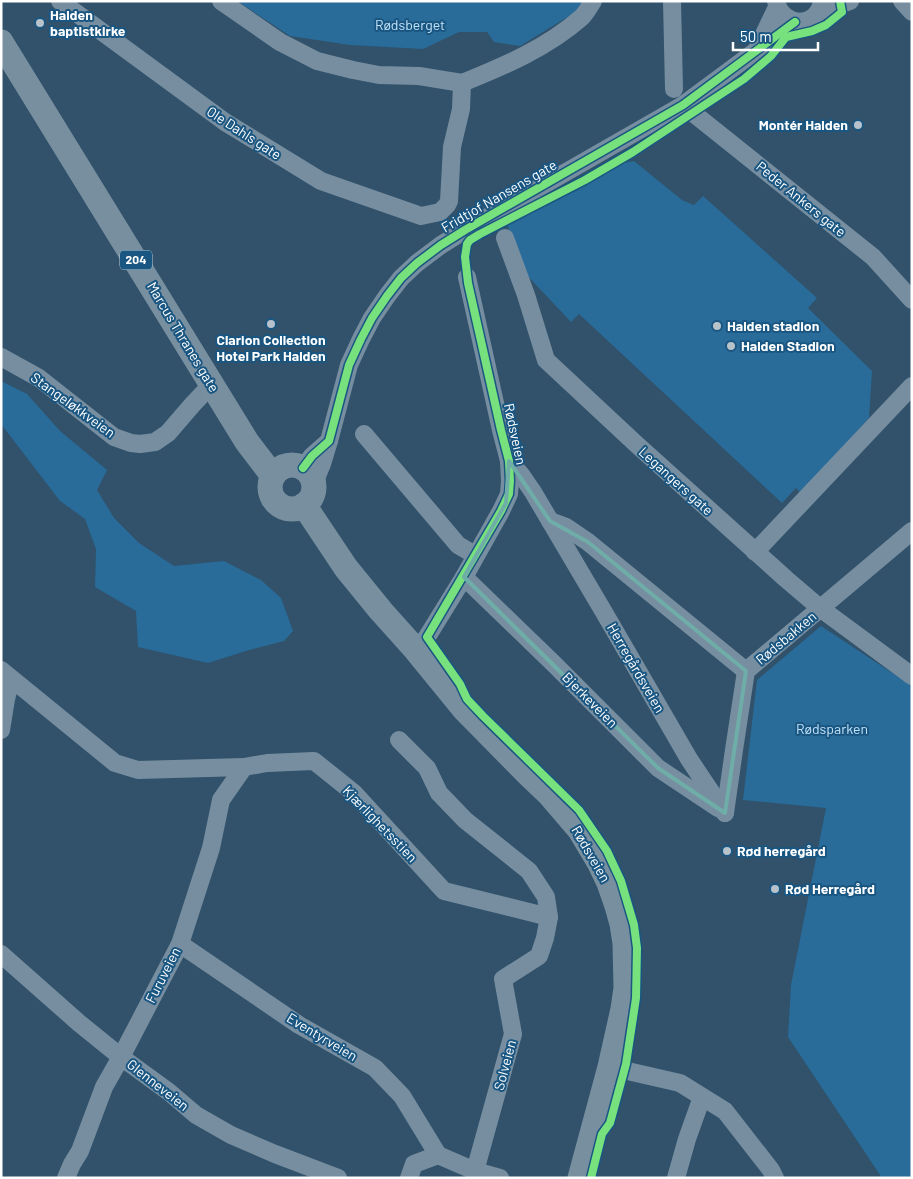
<svg xmlns="http://www.w3.org/2000/svg" width="913" height="1179" font-family="Barlow,sans-serif">
<style>
.green{fill:#296b99}
.lines{fill:none;stroke-linecap:round;stroke-linejoin:round}
.minor{stroke:#778ea0;stroke-width:18}
.highway{stroke:#788fa0;stroke-width:25}
.cycleway-casing{stroke:#195682;stroke-width:11}
.cycleway{stroke:#77e17e;stroke-width:8}
.marked{fill:none;stroke:#6fada8;stroke-width:4;stroke-linejoin:round}
.poi-dot{fill:#b7c2cb;stroke:#195682;stroke-width:2}
.labels{text-anchor:middle;stroke-width:4;stroke-linejoin:round;paint-order:stroke}
.shield{fill:#195682;stroke:#baccda;stroke-width:1}
.shield-label{font-size:12px;font-weight:bold;fill:#fff}
.poi-label{font-size:14px;font-weight:bold;fill:#fff;stroke:#195682;text-anchor:start}
.park-label{font-size:14px;fill:#c2e2f8;stroke:#195682}
.street-label{font-size:14px;fill:#fff;stroke:#195682}
</style>
<rect width="100%" height="100%" fill="#31526a"/>
<g class="green">
<polygon points="237,1 583,1 574,13 520,46 494,42 487,32 459,32 423,49 350,45 290,36"/>
<polygon points="634,161 682,200 694,205 703,196 817,298 808,308 872,371 869,418 801,493 796,488 782,503 579,314 571,322 522,270 507,224 583,185 623,163"/>
<polygon points="1,381 27,394 60,431 107,470 97,490 114,518 139,543 174,566 224,561 261,580 281,598 293,631 284,641 249,650 208,663 138,647 136,611 95,587 96,549 85,519 60,501 1,424"/>
<polygon points="821,626 912,686 912,1178 882,1178 788,1037 791,985 826,808 743,800 757,680"/>
</g>
<g class="lines">
<g class="minor">
<polyline points="60,1 225,122 321,181 421,216 440,212 447,205 449,201 452,147 461,109 462,83"/>
<polyline points="221,1 280,42 317,61 353,70 379,75 419,76 462,83"/>
<polyline points="672,1 674,89"/>
<path d="M 776,1 C 782,28 818,29 822,1"/>
<polyline points="902,1 912,12"/>
<polyline points="818,12 850,1"/>
<polyline points="757,49 777,7"/>
<path d="M 462,83 C 504,66 547,48 582,17 C 586,13 590,6 593,1"/>
<polyline points="683,105 873,257 912,300"/>
<polyline points="505,238 526,295 546,360 635,443 786,579 820,608 912,676"/>
<polyline points="1,357 39,378 114,437 131,443 140,444 155,442 168,433 193,404 212,384"/>
<polyline points="364,434 458,545 475,555"/>
<polyline points="509,461 522,476 533,492 605,614 689,759 725,813"/>
<polyline points="303,468 312,456 329,441 349,365 361,339 372,318 387,296 401,278 417,263 441,245 465,230 683,105 795,22"/>
<polyline points="314,483 322,464 329,441"/>
<polyline points="550,521 566,527 588,542 746,671"/>
<polyline points="755,552 912,386"/>
<polyline points="464,577 554,664 658,768 718,808"/>
<polyline points="416,650 427,637 464,577 501,511 509,494 510,481 509,461 501,430 467,277"/>
<polyline points="1,670 115,763 138,770 244,767 267,763 314,761 354,793 444,891 549,917"/>
<polyline points="1,730 6,699 11,679"/>
<polyline points="399,740 427,768 439,793 465,820 529,871 546,897 549,917 545,938 539,956 503,979 513,1034 475,1171"/>
<polyline points="725,813 734,750 746,671 912,531"/>
<polyline points="180,944 299,1025 375,1068 402,1096 438,1155 475,1171 500,1178"/>
<polyline points="1,954 79,1023 121,1057 169,1092 196,1115 231,1135 275,1154 338,1178"/>
<polyline points="610,1067 680,1083 725,1111 771,1170 775,1178"/>
<polyline points="66,1178 72,1164 80,1151 104,1087 121,1057 180,944 211,848 221,800 244,767"/>
<polyline points="409,1178 414,1164 438,1155"/>
<polyline points="676,1178 687,1139 702,1097"/>
</g>
<g class="highway">
<polyline points="1,42 247,442 273,476"/>
<circle cx="292" cy="487" r="22"/>
<polyline points="304,505 346,568 381,611 416,650 465,710 529,775 550,795 580,830 599,862 609,883 617,906 622,924 625,943 626,988 623,1009 610,1067 580,1178"/>
</g>
<defs>
<g id="cycleway">
<polyline points="303,468 312,456 329,441 349,365 361,339 372,318 387,296 401,278 417,263 441,245 465,230 683,105 795,22"/>
<polyline points="591,1178 602,1134 610,1123 626,1064 636,998 637,948 634,925 621,881 607,851 579,810 483,716 467,699 460,684 427,637 501,511 509,494 510,481 509,461 501,430 468,283 465,257 467,244 470,240 480,234 585,180 633,152 744,79 771,56 786,37 812,31 826,25 842,12 840,1"/>
</g>
</defs>
<use href="#cycleway" class="cycleway-casing"/>
<use href="#cycleway" class="cycleway"/>
</g>
<path class="marked" d="M 509,461 L 550,521 L 588,542 L 746,671 L 725,813 L 658,768 L 464,577 L 506,503 Z"/>
<g class="poi-dot">
<circle cx="40" cy="23" r="5"/>
<circle cx="858" cy="125" r="5"/>
<circle cx="271" cy="324" r="5"/>
<circle cx="717" cy="326" r="5"/>
<circle cx="731" cy="346" r="5"/>
<circle cx="727" cy="851" r="5"/>
<circle cx="775" cy="889" r="5"/>
</g>
<g class="labels">
<rect class="shield" x="120" y="250.5" width="32" height="19" rx="4"/>
<g class="shield-label">
<text x="136" y="264">204</text>
</g>
<g class="poi-label">
<text x="50" y="20">Halden<tspan x="50" dy="16">baptistkirke</tspan></text>
<text x="848" y="130" text-anchor="end">Montér Halden</text>
<text x="727" y="331">Halden stadion</text>
<text x="271" y="345" text-anchor="middle">Clarion Collection<tspan x="271" dy="16">Hotel Park Halden</tspan></text>
<text x="741" y="351">Halden Stadion</text>
<text x="737" y="856">Rød herregård</text>
<text x="785" y="894">Rød Herregård</text>
</g>
<g class="park-label">
<text x="410" y="30">Rødsberget</text>
<text x="832" y="734">Rødsparken</text>
</g>
<g class="street-label">
<text transform="translate(244 133) rotate(33)" y="5">Ole Dahls gate</text>
<text transform="translate(499 196) rotate(-30)" y="5">Fridtjof Nansens gate</text>
<text transform="translate(801 199) rotate(39)" y="5">Peder Ankers gate</text>
<text transform="translate(183 337) rotate(59)" y="5">Marcus Thranes gate</text>
<text transform="translate(73 405) rotate(36)" y="5">Stangeløkkveien</text>
<text transform="translate(515 434) rotate(78)" y="5">Rødsveien</text>
<text transform="translate(676 481) rotate(42)" y="5">Legangers gate</text>
<text transform="translate(786 638) rotate(-40)" y="5">Rødsbakken</text>
<text transform="translate(636 668) rotate(60)" y="5">Herregårdsveien</text>
<text transform="translate(590 700) rotate(45)" y="5">Bjerkeveien</text>
<text transform="translate(380 824) rotate(46)" y="5">Kjærlighetsstien</text>
<text transform="translate(591 854) rotate(60)" y="5">Rødsveien</text>
<text transform="translate(163 975) rotate(-63)" y="5">Furuveien</text>
<text transform="translate(322 1037) rotate(31)" y="5">Eventyrveien</text>
<text transform="translate(505 1065) rotate(-75)" y="5">Solveien</text>
<text transform="translate(158 1085) rotate(38)" y="5">Glenneveien</text>
</g>
</g>
<rect width="913" height="1179" fill="none" stroke="#ffffff" stroke-width="5"/>
<path d="M733 42v8h85v-8" fill="none" stroke="#ffffff" stroke-width="2.5"/>
<text x="740" y="42" font-size="15" fill="#ffffff" stroke="#195682" stroke-width="4" paint-order="stroke">50 m</text>
</svg>
